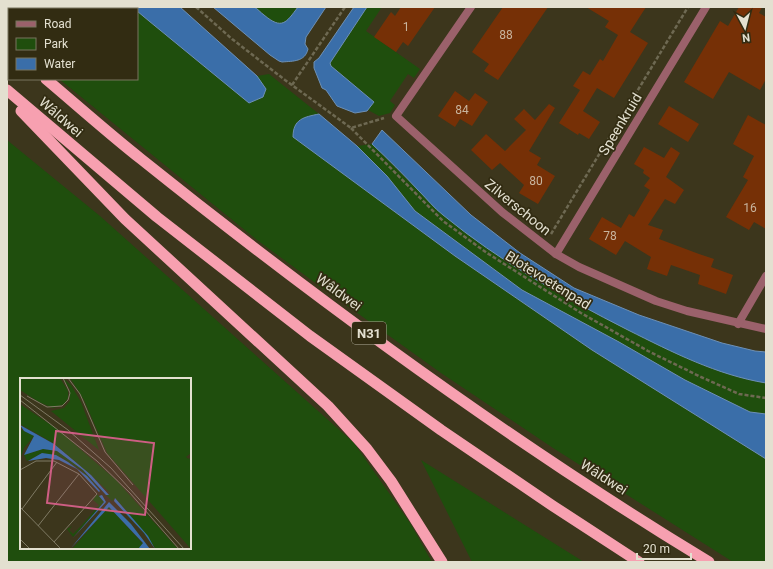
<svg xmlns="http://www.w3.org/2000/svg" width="773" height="569" font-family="Roboto,sans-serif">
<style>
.green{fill:#1f4e0d;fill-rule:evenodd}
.water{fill:#3a6ea9;stroke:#6d90b5}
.building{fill:#763006}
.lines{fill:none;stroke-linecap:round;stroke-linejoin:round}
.path{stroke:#6e6952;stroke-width:2.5;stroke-dasharray:4 2;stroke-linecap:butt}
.minor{stroke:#9b616b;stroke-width:8}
.trunk{stroke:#f7a0b0;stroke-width:11}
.labels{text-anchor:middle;stroke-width:3.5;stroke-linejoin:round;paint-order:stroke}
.number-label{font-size:12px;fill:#c8b49e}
.shield{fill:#322c12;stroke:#aeaa97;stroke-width:1}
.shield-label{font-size:13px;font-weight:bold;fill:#e3e0d0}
.street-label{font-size:14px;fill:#e3e0d0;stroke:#322c12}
.inset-road{fill:none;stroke:#7f7a64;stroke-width:1}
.view{fill:#ce5e84;fill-opacity:0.15;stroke:#ce5e84;stroke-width:2}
.inset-edge{fill:none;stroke:#e3e0d0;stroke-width:2}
</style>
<rect width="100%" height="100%" fill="#3c361c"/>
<g class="green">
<polygon points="7,7 133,7 135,9 9,9 9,36 7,34"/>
<path d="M 254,7 L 298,7 C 295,11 292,17 288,21 C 278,30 262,13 254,7 Z"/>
<polygon points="367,7 382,7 366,31 420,69 414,78 408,74 390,101 395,105 390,113 379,116 368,110 374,102 331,66 330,63"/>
<polygon points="137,11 249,103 266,89 257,76 269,74 319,114 307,117 298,121 294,137 455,256 592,350 766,459 766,562 733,562 553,448 441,373 314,282 257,240 59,79 137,79"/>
<path d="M 7,140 L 100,216 L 354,443 L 410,523 L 432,562 L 7,562 ZM 21,379 L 190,379 L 190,548 L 21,548 Z"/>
<polygon points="372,144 442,214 486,247 544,284 600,316 710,368 751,380 766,383 766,414 750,412 685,380 619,342 522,290 415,211 387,176 357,146"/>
<polygon points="421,460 584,562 472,562"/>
</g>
<g class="water">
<polygon points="133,7 180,7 257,76 266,89 263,97 249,103 149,21 137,11 137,9"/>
<path d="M 213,7 C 221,7 248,5 254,7 C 257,8 261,13 264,15 C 282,30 286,23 298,7 L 326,7 L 306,37 L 305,44 L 308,49 C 305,62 293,61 282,62 L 279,61 L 270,55 Z"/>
<polygon points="354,7 367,7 330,63 331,66 374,102 367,111 355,113 337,106 326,90 322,88 314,68 314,62 319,58"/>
<path d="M 319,114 L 357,146 L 387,176 L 415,211 L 522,290 L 619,342 L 685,380 L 750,412 L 766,414 L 766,459 L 592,350 L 455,256 L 293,137 C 293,119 304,117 319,114 Z"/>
<path d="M 382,130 L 471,215 L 520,253 L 574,288 L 639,315 L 722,343 L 755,351 L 766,352 L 766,383 C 717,375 672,352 628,330 C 563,297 499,261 443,215 C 434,208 427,199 419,191 C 404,175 388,159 372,144 Z"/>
</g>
<g class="building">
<polygon points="401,7 435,7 408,46 403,42 396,52 374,37 391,12 395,16"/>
<polygon points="503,7 548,7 498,80 484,71 489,64 472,52"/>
<polygon points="586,7 646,7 630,32 648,43 614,98 597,88 583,111 600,122 589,139 579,133 578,135 559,123 580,90 573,86 583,71 590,75 600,59 603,61 618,35 605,27 609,21"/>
<polygon points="739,7 762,7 759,13 766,17 766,79 760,90 729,72 713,99 684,82 720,21 728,26"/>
<polygon points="455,91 469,101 475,93 488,102 472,126 460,119 455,127 438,116"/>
<polygon points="549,104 555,108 529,151 541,158 537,165 555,176 538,204 519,193 524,185 500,163 492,170 471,150 486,134 505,151 526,130 514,119 524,109 535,120"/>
<polygon points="669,106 699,124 688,142 658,124"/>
<polygon points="748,115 766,125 766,229 754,222 749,230 726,217 748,180 743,177 754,156 733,144"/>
<polygon points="644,147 664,158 671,147 680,153 666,177 684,190 675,204 665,199 648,225 663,230 659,239 699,254 714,259 711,267 733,275 726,294 698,284 700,275 671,265 667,276 647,269 651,257 625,241 616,255 589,239 602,217 621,228 629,214 634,217 650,190 644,186 650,178 643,173 644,170 634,164"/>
</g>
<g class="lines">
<g class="path">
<polyline points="196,7 232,39 285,80 351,128 384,118"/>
<polyline points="292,85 345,7"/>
<polyline points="351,128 443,221 487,253 581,313 648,351 701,377 739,394 766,398"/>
<polyline points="551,234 688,7"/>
</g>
<g class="minor">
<polyline points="471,7 396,116 502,212 556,254 579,267 656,301 687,311 766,329"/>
<polyline points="556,254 706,7"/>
<polyline points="738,324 766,276"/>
</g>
<g class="trunk">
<polyline points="7,46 9,47"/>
<path d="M 46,79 C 78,106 108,133 141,159 C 322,304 511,442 709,562"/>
<polyline points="7,90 157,217 310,336 441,430 553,506 639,562"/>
<polyline points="21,111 125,219 328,406 367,449 391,481 442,562"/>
</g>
</g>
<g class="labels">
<g class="number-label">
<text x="406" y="31">1</text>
<text x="506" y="39">88</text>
<text x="462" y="114">84</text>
<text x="536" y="185">80</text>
<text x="750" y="212">16</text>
<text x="610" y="240">78</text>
</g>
<rect class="shield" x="352" y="322" width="34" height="22" rx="3"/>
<g class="shield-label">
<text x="369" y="338">N31</text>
</g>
<g class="street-label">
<text transform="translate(61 117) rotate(41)" y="5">Wâldwei</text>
<text transform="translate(620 124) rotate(-59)" y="5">Speenkruid</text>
<text transform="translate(518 207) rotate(39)" y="5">Zilverschoon</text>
<text transform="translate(548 280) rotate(32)" y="5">Blotevoetenpad</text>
<text transform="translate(339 292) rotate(36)" y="5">Wâldwei</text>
<text transform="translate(604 477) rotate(33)" y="5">Wâldwei</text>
</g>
</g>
<g transform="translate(20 378)">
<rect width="171" height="171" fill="#3c361c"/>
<path d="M 0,0 L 40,0 L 48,13 L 48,20 L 44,26 L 33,30 L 19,24 L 0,12 ZM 43,0 L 51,7 L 61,24 L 79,72 L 31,33 L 44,30 L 50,23 L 50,11 ZM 50,0 L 171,0 L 171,75 L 166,79 L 169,81 L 171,79 L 171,171 L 87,75 L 64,22 ZM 0,26 L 37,51 L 96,102 L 158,171 L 136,171 L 106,132 L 95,120 L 92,123 L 86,117 L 90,115 L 71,97 L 33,65 L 0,46 ZM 0,51 L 14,58 L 4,70 L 0,82 ZM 23,71 L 37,73 L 44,78 L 63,92 L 82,113 L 61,92 L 41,79 L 22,75 L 7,83 L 4,77 ZM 77,116 L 84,124 L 53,159 L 47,151 L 52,148 L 49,152 L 53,156 L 62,147 L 79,127 L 73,122 ZM 89,129 L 123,166 L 118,171 L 52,171 Z" fill="#1f4e0d"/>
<path d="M 0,47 L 34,66 L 71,97 L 89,117 L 86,117 L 63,92 L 37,73 L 23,71 L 4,77 L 14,58 L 4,53 ZM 22,75 L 36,77 L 48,84 L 67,98 L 80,113 L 79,114 L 57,91 L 39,82 L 26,80 L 8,83 ZM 82,117 L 86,124 L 53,160 L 84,124 L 79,118 ZM 95,120 L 128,158 L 135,171 L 124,155 L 94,123 ZM 89,124 L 111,146 L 130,171 L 118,171 L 123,165 L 89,129 L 51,170 Z" fill="#3a6ea9"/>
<path class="inset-road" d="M 48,0 L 60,16 L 85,74 L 113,107M 0,17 L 48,52 L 91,90 L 164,171M 7,18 L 27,29 L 42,28 L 48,22 L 50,15 L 43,0M 0,22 L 77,83 L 110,115 L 159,171M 0,92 L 16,83 L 34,83 L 59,96 L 77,116 L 34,164M 0,129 L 40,170M 2,131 L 37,84M 18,148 L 59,96M 0,161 L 10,171"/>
<path class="view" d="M 36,53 L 134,65 L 125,137 L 27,125 Z"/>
<rect width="171" height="171" class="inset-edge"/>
</g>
<rect width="773" height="569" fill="none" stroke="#e3e0d0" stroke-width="16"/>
<rect x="8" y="8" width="130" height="72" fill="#322c12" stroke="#79745e"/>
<rect x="16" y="21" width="20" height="6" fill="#9b616b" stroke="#79745e"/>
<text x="44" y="28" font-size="12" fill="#e3e0d0">Road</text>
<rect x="16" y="38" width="20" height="12" fill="#1f4e0d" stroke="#79745e"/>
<text x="44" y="48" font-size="12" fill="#e3e0d0">Park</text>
<rect x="16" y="58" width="20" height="12" fill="#3a6ea9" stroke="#79745e"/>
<text x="44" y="68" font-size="12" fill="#e3e0d0">Water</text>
<g transform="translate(745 28) rotate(173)" stroke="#322c12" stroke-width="3" paint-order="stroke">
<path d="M0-3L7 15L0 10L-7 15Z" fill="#e3e0d0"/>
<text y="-6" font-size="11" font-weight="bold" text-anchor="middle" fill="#e3e0d0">N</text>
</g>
<path d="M637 553v6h54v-6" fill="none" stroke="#e3e0d0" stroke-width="2"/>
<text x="643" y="553" font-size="12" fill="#e3e0d0" stroke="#322c12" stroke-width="3" paint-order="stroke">20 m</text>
</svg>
